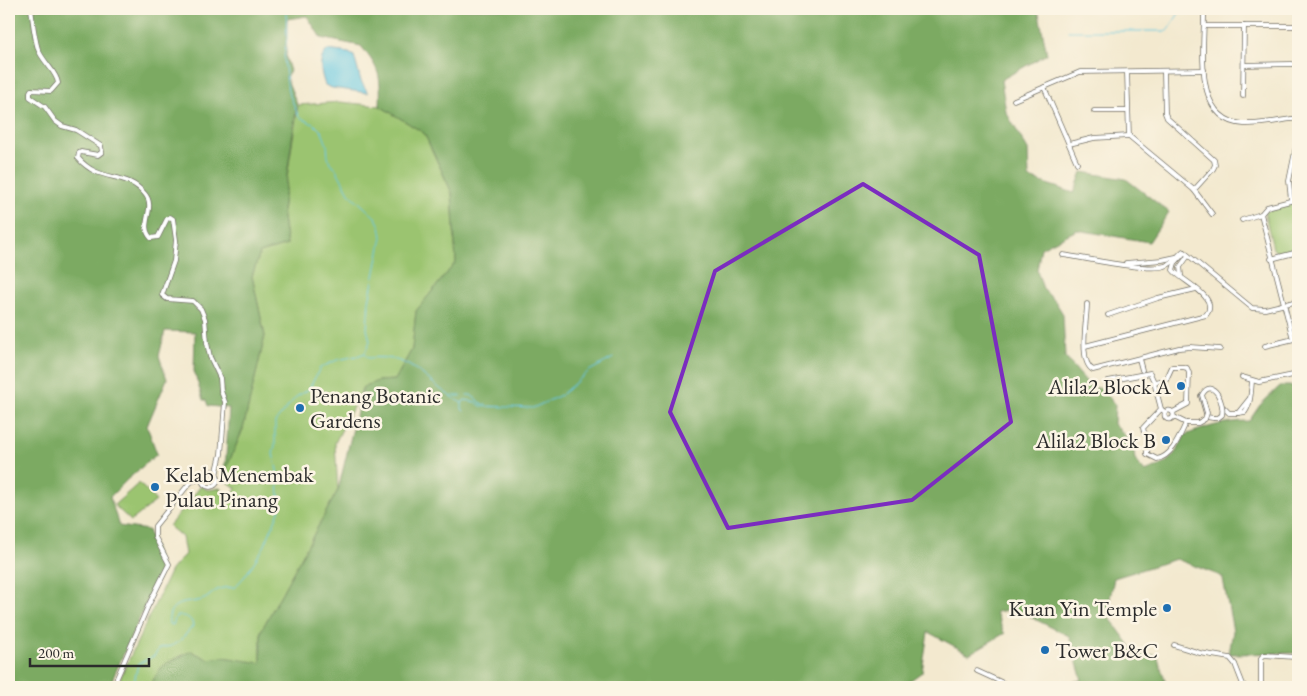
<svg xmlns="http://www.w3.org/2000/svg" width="1307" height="696" font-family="'EB Garamond',serif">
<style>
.green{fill:#9bc470;stroke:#63784e}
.forest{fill:#7caa62;stroke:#546a46}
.water{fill:#64c7e2;stroke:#487986}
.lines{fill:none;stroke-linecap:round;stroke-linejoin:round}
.stream{stroke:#64c7e2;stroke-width:1}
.minor-casing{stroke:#716e64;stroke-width:5.5}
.minor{stroke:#fff;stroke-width:4}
.minor-bridge-casing{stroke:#716e64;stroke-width:5.5;stroke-linecap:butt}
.minor-bridge{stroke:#fff;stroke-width:4}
.marked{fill:none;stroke:#7b2cbf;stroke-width:4;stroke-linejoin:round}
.poi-dot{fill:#1f6fb2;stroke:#fcf5e5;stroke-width:2}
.labels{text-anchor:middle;stroke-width:5;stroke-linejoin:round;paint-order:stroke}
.poi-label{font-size:22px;fill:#2b2b2b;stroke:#fcf5e5;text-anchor:end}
</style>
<rect width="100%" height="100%" fill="#fcf5e5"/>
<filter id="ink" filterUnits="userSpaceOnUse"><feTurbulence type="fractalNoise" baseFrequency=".02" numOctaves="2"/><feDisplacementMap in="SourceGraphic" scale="10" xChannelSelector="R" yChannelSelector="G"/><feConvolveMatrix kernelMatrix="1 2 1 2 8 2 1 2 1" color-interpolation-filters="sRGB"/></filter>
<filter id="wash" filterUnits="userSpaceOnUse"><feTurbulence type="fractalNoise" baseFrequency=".0096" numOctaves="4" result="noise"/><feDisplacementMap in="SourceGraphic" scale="20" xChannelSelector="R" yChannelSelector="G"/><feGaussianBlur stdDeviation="1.12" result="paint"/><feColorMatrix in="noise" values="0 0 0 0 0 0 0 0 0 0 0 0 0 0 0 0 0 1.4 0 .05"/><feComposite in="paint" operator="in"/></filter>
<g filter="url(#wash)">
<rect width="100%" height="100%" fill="#f3e9cf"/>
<g class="green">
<polygon points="340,102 380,106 424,133 452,193 456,262 416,311 412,349 395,380 378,381 363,387 335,443 338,490 261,631 261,664 223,657 208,659 191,651 162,666 149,687 116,687 171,570 185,554 182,537 169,526 201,486 208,490 220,488 229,501 236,488 228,482 226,482 223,476 243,429 265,336 252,276 260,253 287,245 282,211 298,105"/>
<polygon points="1298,202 1298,248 1278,253 1273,249 1265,214 1268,210"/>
<polygon points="139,483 156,501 131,521 114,505"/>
</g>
<path class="forest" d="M 9,9 L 1038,9 L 1047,54 L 1001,80 L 1006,112 L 1028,150 L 1029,178 L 1074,193 L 1082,172 L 1126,179 L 1169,212 L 1149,242 L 1077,230 L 1041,248 L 1037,270 L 1043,289 L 1055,301 L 1063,314 L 1065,357 L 1092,388 L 1102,388 L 1115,405 L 1114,424 L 1133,444 L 1135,460 L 1145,472 C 1169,463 1174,458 1185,435 C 1207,427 1224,421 1249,421 L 1260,405 L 1280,386 L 1298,386 L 1298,653 L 1229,654 L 1233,631 L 1223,579 L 1221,576 L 1176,559 L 1114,578 L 1107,614 L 1137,655 L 1157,655 L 1167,687 L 1054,687 L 1052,686 L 1082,680 L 1069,636 L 1014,609 L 996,612 L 1003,631 L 1005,633 L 969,654 L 928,632 L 922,672 L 904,685 L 903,687 L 149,687 L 162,666 L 191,651 L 208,659 L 223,657 L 261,663 L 261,631 L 338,490 L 363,387 L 378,381 L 395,380 L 412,349 L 416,311 L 456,262 L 452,193 L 424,133 L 380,106 C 381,75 380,70 361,46 L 321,38 L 307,16 L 287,19 L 286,58 L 290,71 L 286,77 L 297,104 L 282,211 L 287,245 L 260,253 L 252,276 L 265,336 L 243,429 L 223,476 L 226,457 L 229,408 L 208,406 L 206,400 L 203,400 L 194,371 L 195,332 L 165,331 L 159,356 L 167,379 L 147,426 L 157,454 L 128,479 L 110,497 L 119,526 L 148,530 L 157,556 L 160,572 L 109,687 L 9,687 Z"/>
<path class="water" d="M 328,50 L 349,53 L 354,56 L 361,81 L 368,93 L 332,88 L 325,85 C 321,74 317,58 328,50 Z"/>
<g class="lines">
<g class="stream">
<polyline points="1068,31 1167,31 1182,9"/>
<path d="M 365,354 L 368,358 C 415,353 426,385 462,403 L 465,400 L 476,402 L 481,406 L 533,408 L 561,395 L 589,371 L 613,358"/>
<polyline points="467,395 471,395 482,404 486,405"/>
<polyline points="454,396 461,396"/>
<polyline points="462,403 462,409 464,411"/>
<path d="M 133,687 L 138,664 L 154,656 L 160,648 L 171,646 L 180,641 L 193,626 C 192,617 184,615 176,616 L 173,625 L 169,624 C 167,600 186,604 202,600 C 209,598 213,591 219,589 C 224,587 230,588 235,587 L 245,576 L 264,547 L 279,511 L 280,506 L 277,470 L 273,454 L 275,445 L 275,422 L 296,397 L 309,389 L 320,368 L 337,360 L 357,356 L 365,353 L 370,341 L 367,329 L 369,301 L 382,237 L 380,226 L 376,218 L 349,193 L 335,167 L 330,163 L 328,157 L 327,145 L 322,132 L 315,125 L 299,117 L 288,91 L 284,59 L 287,38 L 286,9"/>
</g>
</g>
</g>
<g filter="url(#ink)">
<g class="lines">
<defs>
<g id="minor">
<path d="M 31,9 C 33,22 34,36 38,49 C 42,61 57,72 58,83 L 51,91 L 31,90 L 30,92 L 30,97 L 45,107 L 55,121 L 62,126 L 76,130 L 101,146 L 102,152 L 98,155 L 81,152 L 79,153 L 78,158 C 100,184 125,170 145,194 C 157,208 138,225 151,238 L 158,237 L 167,219 L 170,217 L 173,219 L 176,240 L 174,261 L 162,295 L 167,299 L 193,301 L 201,309 L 205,319 L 207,343 L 210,357 L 220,378 L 221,391 L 225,402 L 221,454 L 216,475"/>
<path d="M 1204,9 C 1205,45 1191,120 1244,124 C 1261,125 1281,120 1298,118"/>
<polyline points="1204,26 1298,26"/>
<polyline points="1244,65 1292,64"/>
<polyline points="1127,72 1129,136 1194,190 1212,214"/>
<polyline points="1164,72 1165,113 1167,118 1214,160 1215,165 1213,169 1194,190"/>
<polyline points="1044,87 1077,163"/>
<polyline points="1243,96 1244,26"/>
<polyline points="1014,100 1080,72 1204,70"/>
<polyline points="1094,111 1128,111"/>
<polyline points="1069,144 1094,138 1129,136"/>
<polyline points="1291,200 1289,181 1298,137"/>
<polyline points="1261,214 1293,339"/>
<polyline points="1242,220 1261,214 1267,207 1298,199"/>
<path d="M 1063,255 C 1086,258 1146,272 1165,266 C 1173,264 1177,256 1183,251 L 1252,308 L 1265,309 L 1298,301"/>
<polyline points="1271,259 1298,252"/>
<polyline points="1126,263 1162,260 1176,257"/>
<polyline points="1181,275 1180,267 1188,256"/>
<path d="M 1087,304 C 1087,320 1078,362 1093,370 L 1179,348 L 1190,347 L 1220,349"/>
<polyline points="1108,315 1158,298 1196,289"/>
<path d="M 1085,346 L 1206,315 C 1221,297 1181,281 1173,270 L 1175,263 L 1185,252"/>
<polyline points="1265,346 1298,338"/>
<polyline points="1139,359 1142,370"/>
<polyline points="1242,377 1259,382 1298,374"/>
<polyline points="1108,381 1150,373 1154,382 1161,409 1165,412"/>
<polyline points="1154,382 1166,380 1172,367 1183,367 1187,368 1189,373 1188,404 1173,412"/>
<polyline points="1201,396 1207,417 1213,418"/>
<path d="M 1250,398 L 1238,413 L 1245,412 C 1251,404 1251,391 1252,381"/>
<polyline points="1223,407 1229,413 1238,413"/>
<path d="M 1161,409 L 1143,428 L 1144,432 L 1152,441 L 1147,451 L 1147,454 L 1157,459 C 1173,456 1180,435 1186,423 L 1174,417"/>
<circle cx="1169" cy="415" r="4.5"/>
<circle cx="210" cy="479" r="8"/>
<polyline points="1174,645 1200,653 1230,658 1235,664 1244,687"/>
<polyline points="977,671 1001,682 1006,687"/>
<polyline points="113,687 148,606 169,564 155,537 155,526 188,485 192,481 202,479"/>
<polyline points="1261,687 1261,658 1264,655 1295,657 1298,661"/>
<polyline points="1298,687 1298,673"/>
</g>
</defs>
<use href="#minor" class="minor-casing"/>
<use href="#minor" class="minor"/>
<defs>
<path id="minor-bridge" d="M 1186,423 L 1198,423 L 1205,419 L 1207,413 L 1202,395 C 1213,376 1225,404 1222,415 L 1218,418 L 1213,418"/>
</defs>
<use href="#minor-bridge" class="minor-bridge-casing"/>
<use href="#minor-bridge" class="minor-bridge"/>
</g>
</g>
<path class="marked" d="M 863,184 L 979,255 L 1011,422 L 912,500 L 728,528 L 670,412 L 715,271 Z"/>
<g class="poi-dot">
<circle cx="1181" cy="386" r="5"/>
<circle cx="300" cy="408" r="5"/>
<circle cx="1166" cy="440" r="5"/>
<circle cx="155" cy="487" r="5"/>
<circle cx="1167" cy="608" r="5"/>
<circle cx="1045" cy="650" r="5"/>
</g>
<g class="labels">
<g class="poi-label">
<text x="1171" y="394">Alila2 Block A</text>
<text x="310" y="403" text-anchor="start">Penang Botanic<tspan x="310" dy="25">Gardens</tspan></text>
<text x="1156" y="448">Alila2 Block B</text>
<text x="165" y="482" text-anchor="start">Kelab Menembak<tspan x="165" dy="25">Pulau Pinang</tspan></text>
<text x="1157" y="616">Kuan Yin Temple</text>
<text x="1055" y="658" text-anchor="start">Tower B&amp;C</text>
</g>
</g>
<rect width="1307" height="696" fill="none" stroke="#fcf5e5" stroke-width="30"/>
<path d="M30 658v8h119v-8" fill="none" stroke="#2b2b2b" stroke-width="2.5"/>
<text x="38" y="658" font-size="15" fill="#2b2b2b" stroke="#fcf5e5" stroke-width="4" paint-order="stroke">200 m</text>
</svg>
